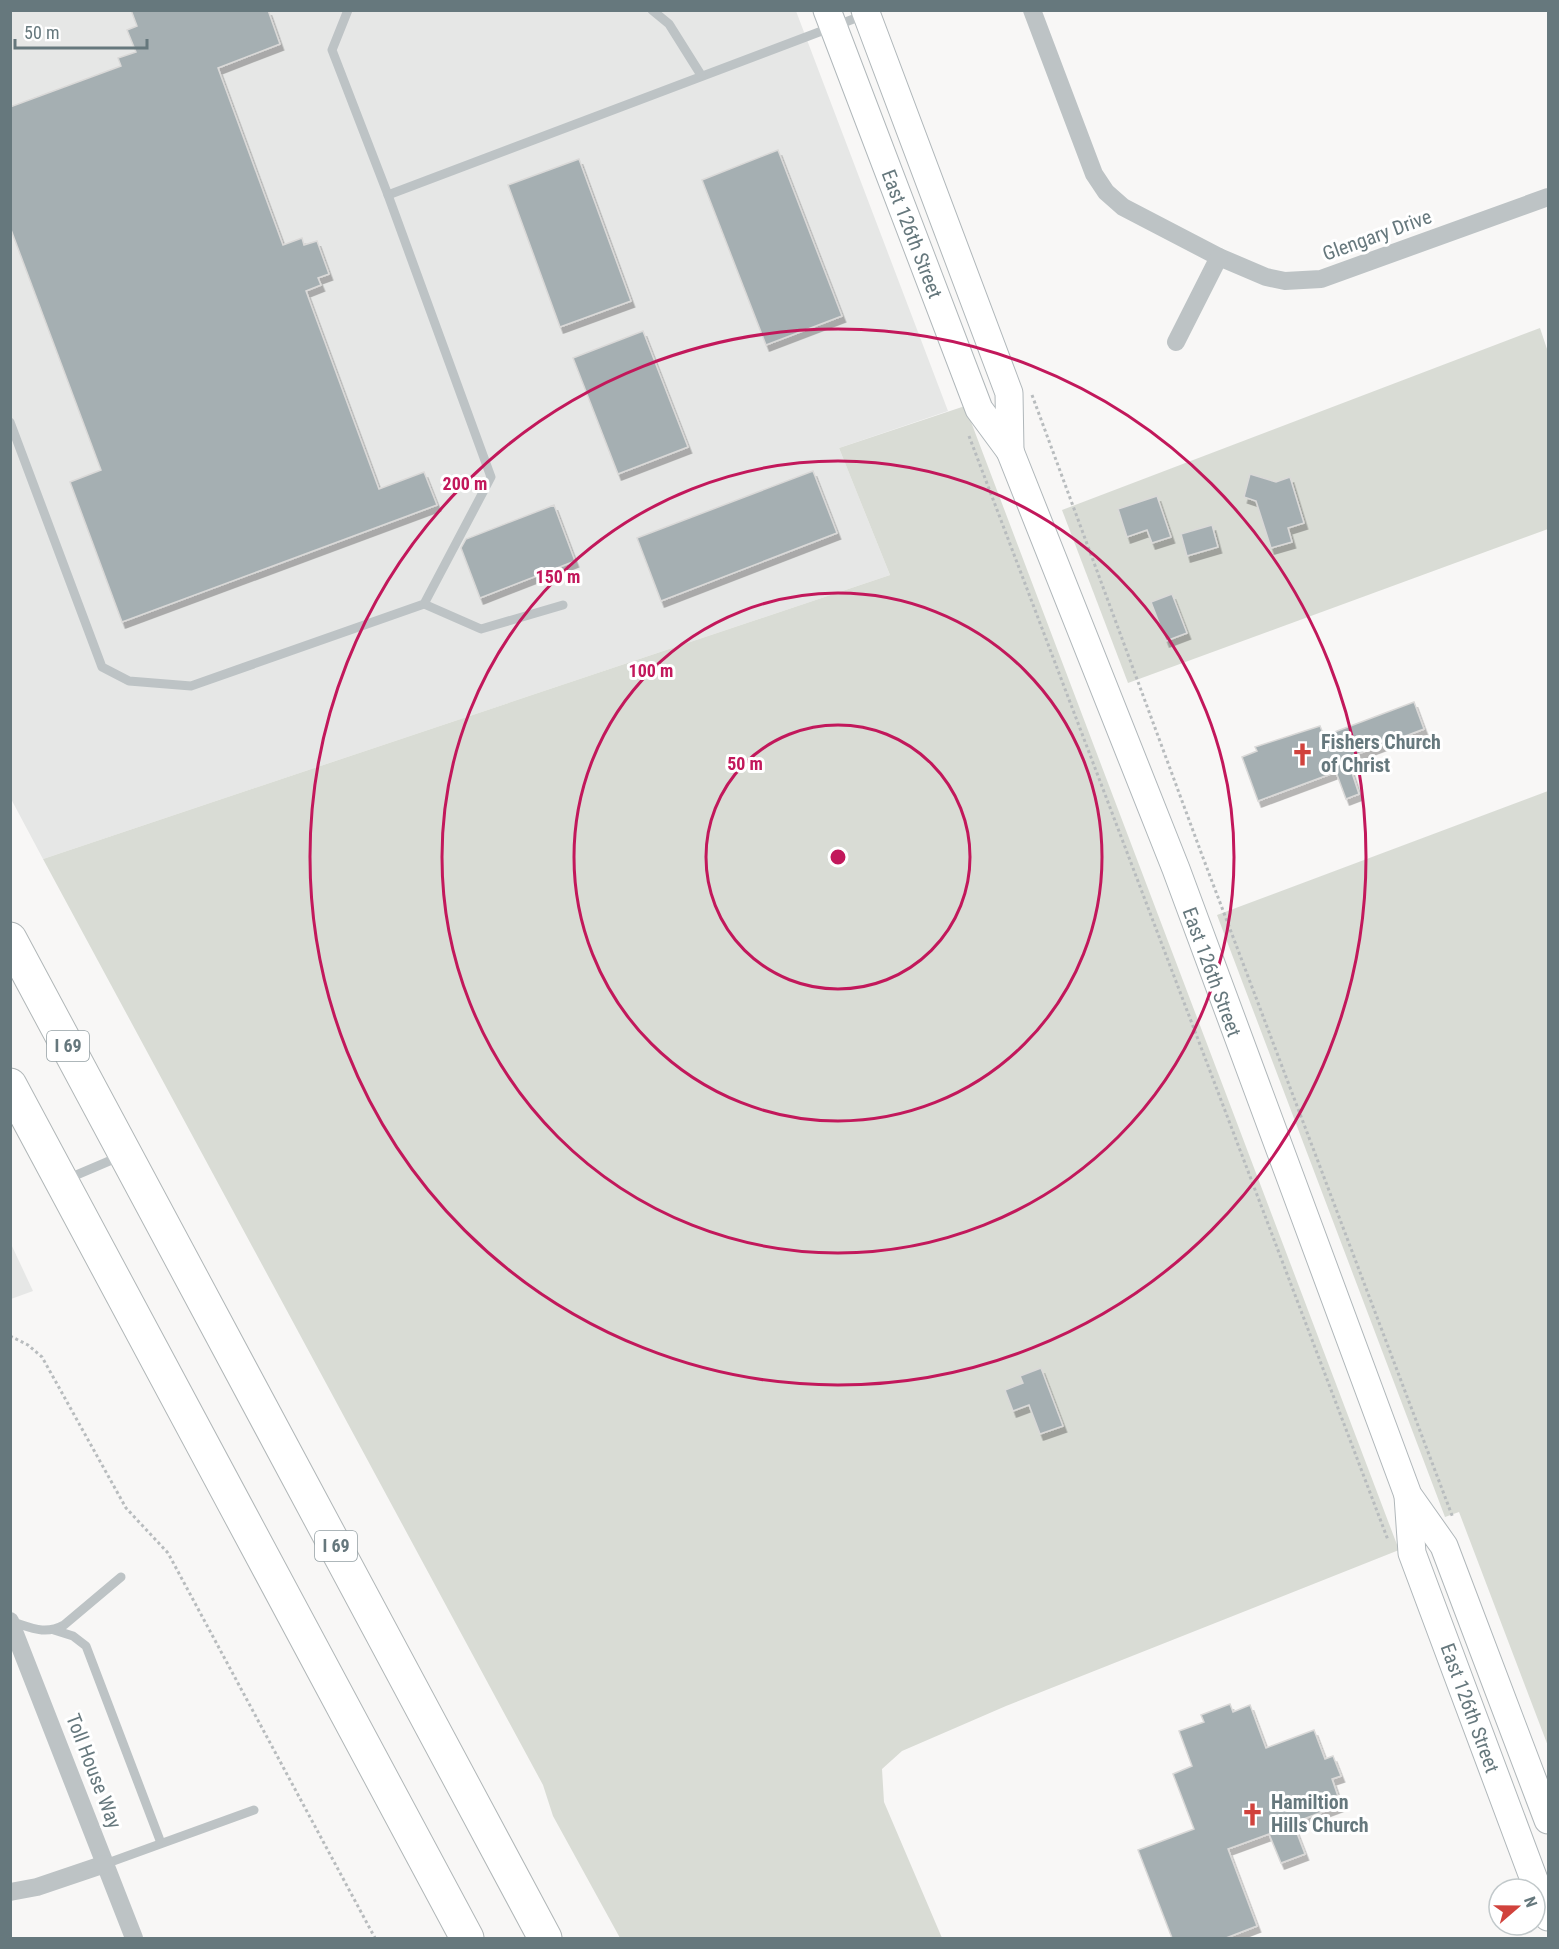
<svg xmlns="http://www.w3.org/2000/svg" width="1559" height="1949" font-family="'Roboto Condensed',sans-serif">
<style>
.built{fill:#e6e7e6}
.green{fill:#d9dcd5}
.building{fill:#a5afb2;stroke:#dad9d8;stroke-width:1.5;filter:url(#shadow)}
.lines{fill:none;stroke-linecap:round;stroke-linejoin:round}
.secondary-casing{stroke:#b0b7ba;stroke-width:29}
.motorway-casing{stroke:#b1b7b8;stroke-width:35}
.path{stroke:#b8bcbe;stroke-width:3;stroke-dasharray:3 3;stroke-linecap:butt}
.service{stroke:#bdc3c5;stroke-width:9}
.minor{stroke:#bdc3c5;stroke-width:18}
.secondary{stroke:#fff;stroke-width:27}
.motorway{stroke:#fff;stroke-width:33}
.ring{fill:none;stroke:#c2185b;stroke-width:3}
.labels{text-anchor:middle;stroke-width:6;stroke-linejoin:round;paint-order:stroke}
.shield{fill:#fff;stroke:#94a0a4;stroke-width:1.5}
.shield-label{font-size:18px;font-weight:bold;fill:#66787d}
.street-label{font-size:20px;fill:#66787d;stroke:#fff}
.poi-label{font-size:20px;font-weight:bold;fill:#66787d;stroke:#fff;text-anchor:start}
.centre{fill:#c2185b;stroke:#fff;stroke-width:3}
.ring-label{font-size:18px;text-anchor:middle;font-weight:bold;fill:#c2185b;stroke:#fff;stroke-width:6;stroke-linejoin:round;paint-order:stroke}
</style>
<defs>
<filter id="shadow"><feDropShadow dx="3.5" dy="6" stdDeviation="0" flood-color="#0004"/></filter>
</defs>
<rect width="100%" height="100%" fill="#f8f7f6"/>
<g class="built">
<polygon points="10,11 796,11 948,411 839,448 890,575 43,859 10,797"/>
<polygon points="11,1244 33,1291 11,1299 10,1299"/>
</g>
<g class="green">
<polygon points="1540,328 1548,352 1548,529 1128,683 1062,510"/>
<polygon points="965,406 1399,1550 1006,1706 902,1751 882,1769 884,1802 942,1938 620,1938 553,1816 543,1785 43,859 890,575 839,448"/>
<polygon points="1548,791 1548,1746 1459,1512 1445,1517 1217,915"/>
</g>
<g class="building">
<polygon points="131,10 268,10 280,44 218,68 283,245 302,238 304,245 317,241 329,274 318,278 321,285 306,291 379,489 424,472 437,505 122,622 70,482 101,470 10,227 10,107 121,66 118,58 136,52 127,30 137,26"/>
<polygon points="778,150 842,316 766,345 702,180"/>
<polygon points="579,159 631,301 560,327 508,185"/>
<polygon points="643,331 688,447 618,474 573,358"/>
<polygon points="813,471 837,533 661,601 637,538"/>
<polygon points="1250,474 1276,482 1290,477 1304,523 1288,528 1292,542 1271,548 1256,501 1244,497"/>
<polygon points="1157,496 1171,537 1152,543 1147,530 1127,537 1118,509"/>
<polygon points="554,505 575,561 480,598 461,548 466,539"/>
<polygon points="1212,525 1218,547 1187,556 1181,534"/>
<polygon points="1172,594 1187,633 1166,641 1151,602"/>
<polygon points="1414,702 1424,729 1347,758 1359,794 1346,799 1336,772 1258,801 1242,757 1257,751 1255,747 1320,726 1324,736"/>
<polygon points="1041,1368 1063,1426 1040,1434 1029,1405 1013,1411 1005,1390 1023,1383 1020,1376"/>
<polygon points="1230,1704 1233,1712 1250,1705 1266,1748 1314,1730 1325,1759 1333,1756 1341,1776 1332,1779 1341,1805 1293,1823 1305,1854 1281,1863 1269,1834 1228,1849 1257,1926 1226,1938 1172,1938 1138,1850 1194,1829 1173,1774 1192,1766 1179,1731 1204,1722 1201,1715"/>
</g>
<g class="lines">
<defs>
<g id="secondary">
<polyline points="827,10 979,409 1010,451 1176,869 1408,1495 1444,1546 1548,1820"/>
<polyline points="865,10 1009,393 1010,451"/>
<polyline points="1408,1496 1412,1553 1548,1917"/>
</g>
<g id="motorway">
<polyline points="10,939 545,1938"/>
<polyline points="10,1085 467,1938"/>
</g>
</defs>
<use href="#secondary" class="secondary-casing"/>
<use href="#motorway" class="motorway-casing"/>
<g class="path">
<polyline points="1032,395 1202,855 1453,1518"/>
<polyline points="969,436 1388,1540"/>
<polyline points="10,1336 28,1345 42,1357 126,1508 168,1553 375,1938"/>
</g>
<g class="service">
<polyline points="348,10 332,50 388,195 864,15"/>
<polyline points="652,10 669,24 701,75"/>
<polyline points="10,422 102,667 129,681 191,686 424,604 491,477 388,195"/>
<polyline points="424,604 481,629 563,605"/>
<polyline points="67,1179 121,1156"/>
<path d="M 13,1622 C 32,1628 45,1635 64,1625 L 121,1577"/>
<polyline points="54,1630 73,1636 86,1646 161,1843"/>
<polyline points="105,1864 254,1810"/>
</g>
<g class="minor">
<polyline points="1032,10 1094,174 1106,192 1123,207 1219,257 1266,277 1285,281 1321,279 1548,197"/>
<polyline points="1176,342 1219,257"/>
<polyline points="10,1621 134,1938"/>
<polyline points="10,1892 37,1887 105,1864"/>
</g>
<use href="#secondary" class="secondary"/>
<use href="#motorway" class="motorway"/>
</g>
<g class="ring">
<circle cx="838" cy="857" r="132"/>
<circle cx="838" cy="857" r="264"/>
<circle cx="838" cy="857" r="396"/>
<circle cx="838" cy="857" r="528"/>
</g>
<defs>
<symbol id="church-bare" viewBox="-9 -9 18 18"><path d="M-1.2-6h2.4v3.5h3.3v2.4h-3.3V6h-2.4V-.1h-3.3v-2.4h3.3Z" fill="#d1423c" stroke="#fff" stroke-width="2.5" paint-order="stroke"/></symbol>
</defs>
<g fill-rule="evenodd">
<use href="#church-bare" x="1286" y="738" width="33" height="33"/>
<use href="#church-bare" x="1236" y="1798" width="33" height="33"/>
</g>
<g class="labels">
<g class="shield">
<rect x="47" y="1031" width="42" height="30" rx="4.5"/>
<rect x="315" y="1531" width="42" height="30" rx="4.5"/>
</g>
<g class="shield-label">
<text x="68" y="1052">I 69</text>
<text x="336" y="1552">I 69</text>
</g>
<g class="street-label">
<text transform="translate(912 234) rotate(69)" y="7">East 126th Street</text>
<text transform="translate(1377 235) rotate(-20)" y="7">Glengary Drive</text>
<text transform="translate(1212 972) rotate(70)" y="7">East 126th Street</text>
<text transform="translate(1470 1708) rotate(70)" y="7">East 126th Street</text>
<text transform="translate(94 1771) rotate(69)" y="7">Toll House Way</text>
</g>
<g class="poi-label">
<text x="1321" y="749">Fishers Church<tspan x="1321" dy="23">of Christ</tspan></text>
<text x="1271" y="1809">Hamiltion<tspan x="1271" dy="23">Hills Church</tspan></text>
</g>
</g>
<circle cx="838" cy="857" r="9" class="centre"/>
<g class="ring-label">
<text x="465" y="490">200 m</text>
<text x="558" y="583">150 m</text>
<text x="651" y="677">100 m</text>
<text x="745" y="770">50 m</text>
</g>
<rect width="1559" height="1949" fill="none" stroke="#66787d" stroke-width="24"/>
<g transform="translate(1517 1907) rotate(70)"><circle r="28" fill="#ffffff" stroke="#c2c9cb" stroke-width="1.5"/>
<path d="M0-4.5L10 22L0 15L-10 22Z" fill="#d1423c"/>
<text y="-9" font-size="16" font-weight="bold" text-anchor="middle" fill="#66787d">N</text>
</g>
<path d="M15 39v9h132v-9" fill="none" stroke="#66787d" stroke-width="3"/>
<text x="24" y="39" font-size="18" fill="#66787d" stroke="#ffffff" stroke-width="4.5" paint-order="stroke">50 m</text>
</svg>
